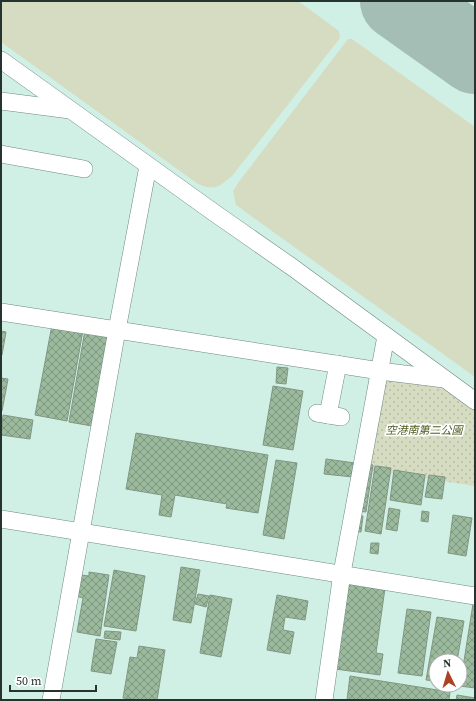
<svg xmlns="http://www.w3.org/2000/svg" width="476" height="701" font-family="'Source Serif 4','Noto Sans JP',serif">
<style>
.green{fill:#d5dcc1}
.park{fill:url(#park-dots)}
.lines{fill:none;stroke-linecap:round;stroke-linejoin:round}
.taxiway{stroke:#a4beb6;stroke-width:31}
.runway{stroke:#a4beb6;stroke-width:78}
.building{fill:url(#building-cross-hatch);stroke:#829683}
.minor-casing{stroke:#6d8980;stroke-width:18}
.minor{stroke:#fff;stroke-width:17}
.labels{text-anchor:middle;stroke-width:3.5;stroke-linejoin:round;paint-order:stroke}
.park-label{font-size:11px;font-style:italic;fill:#525d22;stroke:#fff}
</style>
<defs>
<pattern id="park-dots" width="8" height="8" patternUnits="userSpaceOnUse"><rect width="8" height="8" fill="#d5dcc1"/><path d="M2 2h.1M6 6h.1" fill="none" stroke="#b7bda6" stroke-width="1.8" stroke-linecap="round"/></pattern>
<pattern id="building-cross-hatch" width="8" height="8" patternUnits="userSpaceOnUse"><rect width="8" height="8" fill="#9bba9d"/><path d="M0 0l8 8M0 8l8-8" fill="none" stroke="#7e9880"/></pattern>
</defs>
<rect width="100%" height="100%" fill="#d0efe5"/>
<g class="green">
<path d="M 1,1 L 298,1 L 339,31 L 340,38 L 232,176 C 219,187 215,191 198,184 L 1,42 Z"/>
<polygon points="348,39 352,39 475,127 475,377 236,205 233,191 238,183"/>
</g>
<polygon class="park" points="383,376 448,386 475,406 475,486 368,470"/>
<g class="lines">
<polyline class="taxiway" points="425,1 431,14 442,32"/>
<polyline class="runway" points="399,1 475,55"/>
</g>
<g class="building">
<polygon points="52,325 83,330 67,421 35,415"/>
<polygon points="85,330 114,335 98,427 69,422"/>
<polygon points="1,331 6,332 2,355 1,355"/>
<polygon points="277,367 288,368 286,384 276,383"/>
<polygon points="1,378 8,379 2,411 1,411"/>
<polygon points="273,386 303,391 293,450 263,445"/>
<polygon points="3,415 33,420 30,439 1,435"/>
<polygon points="136,433 268,455 258,513 226,508 227,504 175,495 171,517 159,515 162,495 126,489"/>
<polygon points="326,459 355,463 353,477 324,474"/>
<polygon points="276,460 297,463 284,539 263,535"/>
<polygon points="364,464 373,465 366,512 357,511"/>
<polygon points="375,466 391,468 381,534 365,531"/>
<polygon points="394,470 425,475 421,505 390,500"/>
<polygon points="429,475 445,477 442,499 425,497"/>
<polygon points="389,508 400,510 397,531 386,529"/>
<polygon points="422,511 429,512 428,522 421,521"/>
<polygon points="356,515 363,516 361,532 353,531"/>
<polygon points="453,515 472,518 466,556 448,553"/>
<polygon points="371,543 379,543 378,554 370,553"/>
<polygon points="181,567 200,570 191,623 173,620"/>
<polygon points="114,570 145,576 136,631 104,626"/>
<polygon points="89,572 109,575 100,636 77,632 83,598 76,596 80,575 89,576"/>
<polygon points="347,583 385,588 376,653 383,654 380,675 335,669"/>
<polygon points="198,594 209,596 206,607 195,604"/>
<polygon points="210,595 232,599 221,657 200,653"/>
<polygon points="277,595 308,601 305,620 285,617 283,630 294,632 290,654 267,650"/>
<polygon points="473,604 475,605 475,688 460,686"/>
<polygon points="407,609 431,612 422,676 398,673"/>
<polygon points="437,617 464,621 457,661 436,661 436,681 426,680"/>
<polygon points="105,631 121,632 120,640 104,638"/>
<polygon points="96,639 117,642 111,674 91,671"/>
<polygon points="139,646 165,650 157,700 138,700 123,698 130,657 137,658"/>
<polygon points="350,676 450,692 449,700 347,700"/>
<polygon points="457,695 475,698 475,700 456,700"/>
</g>
<g class="lines">
<defs>
<g id="minor">
<polyline points="1,60 216,214 292,267 475,401"/>
<polyline points="1,101 70,110"/>
<polyline points="1,154 84,169"/>
<polyline points="1,312 380,371 444,379"/>
<polyline points="317,413 341,417"/>
<polyline points="328,415 338,364"/>
<polyline points="1,519 475,596"/>
<polyline points="51,700 117,330 148,166"/>
<polyline points="324,700 342,573 386,336"/>
</g>
</defs>
<use href="#minor" class="minor-casing"/>
<use href="#minor" class="minor"/>
</g>
<g class="labels">
<g class="park-label">
<text x="424" y="434">空港南第二公園</text>
</g>
</g>
<rect width="476" height="701" fill="none" stroke="#27332f" stroke-width="4"/>
<g transform="translate(448 673) rotate(355)"><circle r="19" fill="#ffffff" stroke="#a9adac"/>
<path d="M0-3L7 15L0 10L-7 15Z" fill="#ab4223"/>
<text y="-6" font-size="11" font-weight="bold" text-anchor="middle" fill="#27332f">N</text>
</g>
<path d="M10 685v6h86v-6" fill="none" stroke="#27332f" stroke-width="2"/>
<text x="16" y="685" font-size="12" fill="#27332f" stroke="#ffffff" stroke-width="3" paint-order="stroke">50 m</text>
</svg>
